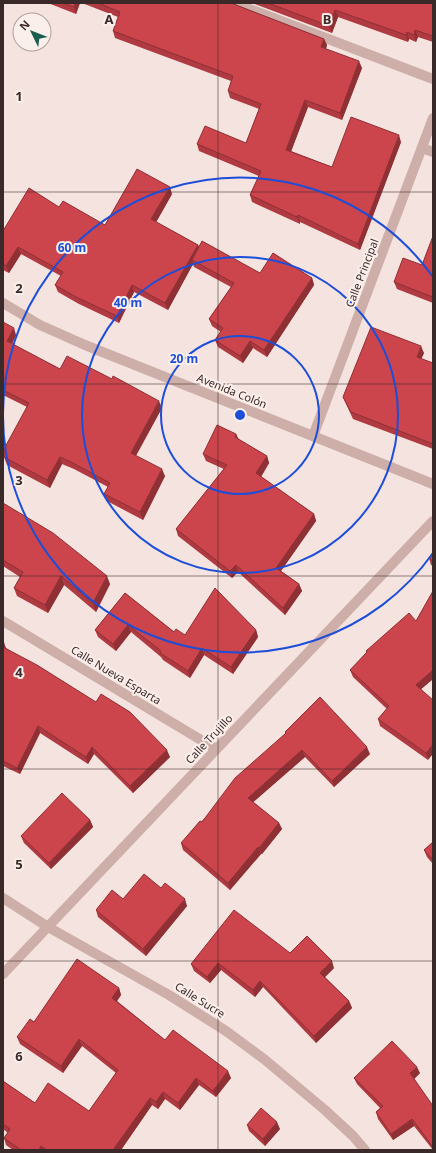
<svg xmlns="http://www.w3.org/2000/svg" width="436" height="1153" font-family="'Noto Sans',sans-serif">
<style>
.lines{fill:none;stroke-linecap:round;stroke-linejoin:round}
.minor{stroke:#cdaea9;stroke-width:10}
.wall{fill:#af3a41}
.shaded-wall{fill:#8f3035}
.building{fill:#cc444c;stroke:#8f3035}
.grid{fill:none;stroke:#3a2929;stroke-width:1;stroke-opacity:0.55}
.ring{fill:none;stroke:#1d4ed8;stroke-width:2}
.labels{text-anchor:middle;stroke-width:4;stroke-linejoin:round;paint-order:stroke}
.street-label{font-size:11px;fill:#3a2929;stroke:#fbefeb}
.grid-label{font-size:13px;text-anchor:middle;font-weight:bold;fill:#3a2929;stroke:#fbefeb;stroke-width:4;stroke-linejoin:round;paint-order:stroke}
.centre{fill:#1d4ed8;stroke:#fbefeb;stroke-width:2}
.ring-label{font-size:12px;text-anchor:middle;font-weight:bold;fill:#1d4ed8;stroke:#fbefeb;stroke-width:4;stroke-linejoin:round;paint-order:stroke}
</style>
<rect width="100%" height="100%" fill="#f4e3de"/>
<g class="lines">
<g class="minor">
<polyline points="234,3 433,79"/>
<polyline points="422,148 433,152"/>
<polyline points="3,303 40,325 85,345 433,484"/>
<polyline points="313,436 433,118"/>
<polyline points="3,621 216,749"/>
<polyline points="3,898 48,927 169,995 226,1031 264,1059 325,1110 353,1136 365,1150"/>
<polyline points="3,974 433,521"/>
</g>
</g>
<g class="wall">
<polygon points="48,3 80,3 76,14"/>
<polygon points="82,3 231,3 324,39 327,45 326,49 362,68 342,120 308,107 291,151 332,167 401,142 360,250 300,222 300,224 252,202 250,195 259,176 199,151 197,144 246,143 259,109 230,98 228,91 231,81 115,38 113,31 118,17"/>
<polygon points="252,3 433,3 433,42 418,37 416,42 409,39 408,42 338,17 332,33"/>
<polygon points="172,194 156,222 198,245 199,247 260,273 312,278 314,285 267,357 253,348 243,363 218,347 215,340 221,332 212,326 209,319 231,287 194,267 193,264 168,310 134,292 119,323 79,304 58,292 55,285 61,276 21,254 9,273 3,270 3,231 59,207 105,225"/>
<polygon points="433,236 433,303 397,289 394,282 422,265"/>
<polygon points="3,322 16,335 12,344 60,369 162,408 136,456 165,476 143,520 107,501 104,494 108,487 74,469 62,464 50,488 7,465 4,457 27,407 3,395"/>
<polygon points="424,353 421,359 433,363 433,449 353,419 346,404 343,397"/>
<polygon points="236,434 238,439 267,456 269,463 261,477 314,514 316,521 281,571 299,584 302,591 285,615 238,572 232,578 178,536 176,529 224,469 206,461 203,454"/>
<polygon points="3,503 110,584 96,612 64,585 48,613 17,596 14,588 20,577 3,566"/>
<polygon points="433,552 433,566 431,565 429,558"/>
<polygon points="433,591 433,679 421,689 428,760 380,726 378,719 387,709 353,677 350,670 367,653 366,651 416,621"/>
<polygon points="125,593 174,632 185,635 256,630 258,637 233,674 204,655 190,678 163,660 161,657 131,632 116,651 98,637 95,630"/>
<polygon points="3,642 6,648 170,757 133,793 94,754 88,764 40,733 20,774 3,766"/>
<polygon points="285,732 370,754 334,787 305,757 253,802 279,823 282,829 262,854 261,854 230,890 183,850 181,843 285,734"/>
<polygon points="90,820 93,827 51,869 24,843 21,836"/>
<polygon points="433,842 433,864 427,857 424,850"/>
<polygon points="161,888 187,906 146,956 98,917 96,910 123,899"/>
<polygon points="290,953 334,968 325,977 349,1001 352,1008 316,1043 263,987 255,997 221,970 210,983 194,971 191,964"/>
<polygon points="119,988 121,995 117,1001 165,1040 231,1078 216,1097 199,1085 180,1110 165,1099 158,1109 152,1105 121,1150 13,1150 6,1145 4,1138 8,1133 3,1129 3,1081 35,1103 89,1111 116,1073 82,1046 63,1073 20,1044 17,1037 34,1022"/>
<polygon points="420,1073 414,1079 433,1106 433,1150 414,1126 393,1140 378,1119 376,1112 380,1108 357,1084 354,1078"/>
<polygon points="247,1125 280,1129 265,1146 249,1131"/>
</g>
<g class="shaded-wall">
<polygon points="75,3 80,3 76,14 74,7"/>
<polygon points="335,10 338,17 332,33 329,26"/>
<polygon points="415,30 418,37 416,42 414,35"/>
<polygon points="407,32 409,39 408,42 406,35"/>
<polygon points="324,39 327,45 324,54 321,47"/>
<polygon points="359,61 362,68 342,120 340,113"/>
<polygon points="305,100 308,107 289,157 286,150"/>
<polygon points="399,135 401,142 360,250 358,244"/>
<polygon points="170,187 172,194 154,226 151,219"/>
<polygon points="298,215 300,222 300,224 297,217"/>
<polygon points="198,245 200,251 192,260 193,264 168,310 165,303"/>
<polygon points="18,247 21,254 9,273 6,266"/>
<polygon points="312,278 314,285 267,357 264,350"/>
<polygon points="132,285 134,292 119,323 117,316"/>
<polygon points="14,328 16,335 10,348 7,341"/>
<polygon points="250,341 253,348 243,363 240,356"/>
<polygon points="421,346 424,353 419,364 417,357"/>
<polygon points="159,401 162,408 133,460 131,453"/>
<polygon points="236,434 239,440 235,437"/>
<polygon points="267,456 269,463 259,480 256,473"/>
<polygon points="60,457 62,464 50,488 47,480"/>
<polygon points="162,469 165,476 143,520 140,512"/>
<polygon points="314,514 316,521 278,575 276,568"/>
<polygon points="236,565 238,572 232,578 230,571"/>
<polygon points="61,576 64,585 48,613 45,605"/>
<polygon points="107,576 110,584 96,612 93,603"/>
<polygon points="299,584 302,591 285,615 283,608"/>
<polygon points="128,625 131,632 116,651 113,644"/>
<polygon points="256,630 258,637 233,674 231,667"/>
<polygon points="4,642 6,649 3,650 3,643"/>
<polygon points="202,648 204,655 190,678 188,671"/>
<polygon points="433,670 433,679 419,691 416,685"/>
<polygon points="38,726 40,733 20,774 17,768"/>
<polygon points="433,744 433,754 428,760 426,753"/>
<polygon points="92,747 94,754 88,764 86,757"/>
<polygon points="367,747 370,754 334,787 332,781"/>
<polygon points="167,750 170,757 133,793 130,786"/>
<polygon points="302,750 305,757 250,805 248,798"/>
<polygon points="90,820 93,827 51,869 49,863"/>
<polygon points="279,823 282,829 262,854 259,848"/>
<polygon points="258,847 261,854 230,890 228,883"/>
<polygon points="185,899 187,906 146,956 143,949"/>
<polygon points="332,961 334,968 323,979 320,973"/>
<polygon points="218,963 221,970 210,983 207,977"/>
<polygon points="260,981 263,987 255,997 253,990"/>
<polygon points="119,988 121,995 115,1004 112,998"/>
<polygon points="349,1001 352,1008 316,1043 314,1036"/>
<polygon points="79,1039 82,1046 63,1073 61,1066"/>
<polygon points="417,1067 420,1073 413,1080 410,1073"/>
<polygon points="228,1071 231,1078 216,1097 213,1091"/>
<polygon points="196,1078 199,1085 180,1110 178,1103"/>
<polygon points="163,1092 165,1099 158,1109 156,1102"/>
<polygon points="150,1098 152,1105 121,1150 113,1150"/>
<polygon points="412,1119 414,1126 393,1140 391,1134"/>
<polygon points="277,1122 280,1129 265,1146 263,1139"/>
<polygon points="41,1146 43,1150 39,1150"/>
</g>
<g class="building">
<polygon points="63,3 75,3 74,7"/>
<polygon points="98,3 231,3 324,39 321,47 359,61 340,113 305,100 286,150 332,167 351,117 399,135 358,244 298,215 297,217 250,195 261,171 197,144 205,126 246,143 261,104 228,91 233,76 113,31 120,12"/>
<polygon points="268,3 433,3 433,36 415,30 414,35 407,32 406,35 335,10 329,26"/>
<polygon points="137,169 170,187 151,219 198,245 165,303 132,285 117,316 76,297 55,285 63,272 18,247 6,266 3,264 3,231 29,188 59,207 63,201 105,225"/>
<polygon points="433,236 433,297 394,282 403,258 422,265"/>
<polygon points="202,241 260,273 273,253 312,278 264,350 250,341 240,356 215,340 223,328 209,319 234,283 192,260"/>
<polygon points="3,322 14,328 7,341 60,369 67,356 112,379 113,376 159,401 131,453 162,469 140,512 104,494 110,483 71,462 60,457 47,480 4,457 4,449 29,403 3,390"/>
<polygon points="371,327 421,346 417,357 433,363 433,444 351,412 343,397"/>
<polygon points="217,425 236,434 235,437 267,456 256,473 314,514 276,568 299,584 283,608 236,565 230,571 176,529 227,465 203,454"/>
<polygon points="3,503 53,533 107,576 93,603 61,576 45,605 14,588 23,572 3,560"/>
<polygon points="433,552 433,561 429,558"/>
<polygon points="215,588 256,630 231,667 202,648 188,671 160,653 161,651 128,625 113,644 95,630 125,593 174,632 176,629 185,635"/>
<polygon points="433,591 433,670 416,685 433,700 433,744 426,753 378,719 389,706 350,670 367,652 366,651 409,613 416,621"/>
<polygon points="3,647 37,665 96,702 101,694 130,712 167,750 130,786 92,747 86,757 38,726 17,768 3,761"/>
<polygon points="320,697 367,747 332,781 302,750 248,798 279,823 259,848 258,847 228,883 181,843 200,821 202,822 235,778 286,733 285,732"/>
<polygon points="62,793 90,820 49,863 21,836"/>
<polygon points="433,842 433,860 424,850"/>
<polygon points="144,874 161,888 165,883 185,899 143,949 96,910 112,890 123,899"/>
<polygon points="234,910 290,953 307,936 332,961 320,973 349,1001 314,1036 260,981 253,990 218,963 207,977 191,964"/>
<polygon points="77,959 119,988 112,998 165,1040 173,1030 228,1071 213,1091 196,1078 178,1103 163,1092 156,1102 150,1098 113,1150 47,1150 41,1146 39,1150 21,1150 4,1138 10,1129 3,1124 3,1081 35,1103 48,1083 89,1111 118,1070 79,1039 61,1066 17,1037 30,1019 34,1022"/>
<polygon points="392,1041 417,1067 410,1073 433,1106 433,1147 412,1119 391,1134 376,1112 383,1106 354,1078"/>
<polygon points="261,1108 277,1122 263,1139 247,1125"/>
</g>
<path class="grid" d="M 218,3 L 218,1150M 3,192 L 433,192M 3,384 L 433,384M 3,576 L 433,576M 3,769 L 433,769M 3,961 L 433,961"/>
<g class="ring">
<circle cx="240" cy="415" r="79"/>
<circle cx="240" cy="415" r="158"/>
<path d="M433 553A237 237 0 0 1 3 417M3 413A237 237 0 0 1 433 277"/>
</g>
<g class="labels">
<g class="street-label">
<text transform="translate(362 273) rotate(-69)" y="4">Calle Principal</text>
<text transform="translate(232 391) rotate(22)" y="4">Avenida Colón</text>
<text transform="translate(116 675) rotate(31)" y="4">Calle Nueva Esparta</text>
<text transform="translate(209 739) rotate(-47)" y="4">Calle Trujillo</text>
<text transform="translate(200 1000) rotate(32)" y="4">Calle Sucre</text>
</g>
</g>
<g class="grid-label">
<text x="109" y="24">A</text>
<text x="327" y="24">B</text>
<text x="19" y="101">1</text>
<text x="19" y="293">2</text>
<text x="19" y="485">3</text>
<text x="19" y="677">4</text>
<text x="19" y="869">5</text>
<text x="19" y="1061">6</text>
</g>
<circle cx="240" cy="415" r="6" class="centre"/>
<g class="ring-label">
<text x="72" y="252">60 m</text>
<text x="128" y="307">40 m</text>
<text x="184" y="363">20 m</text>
</g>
<rect width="436" height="1153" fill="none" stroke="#3a2929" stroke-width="8"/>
<g transform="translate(32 32) rotate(313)"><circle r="19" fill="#fbefeb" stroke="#aea09d"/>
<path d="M0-3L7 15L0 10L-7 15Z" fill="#1c5e4e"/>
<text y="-6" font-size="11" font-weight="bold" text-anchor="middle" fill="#3a2929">N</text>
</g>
</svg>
